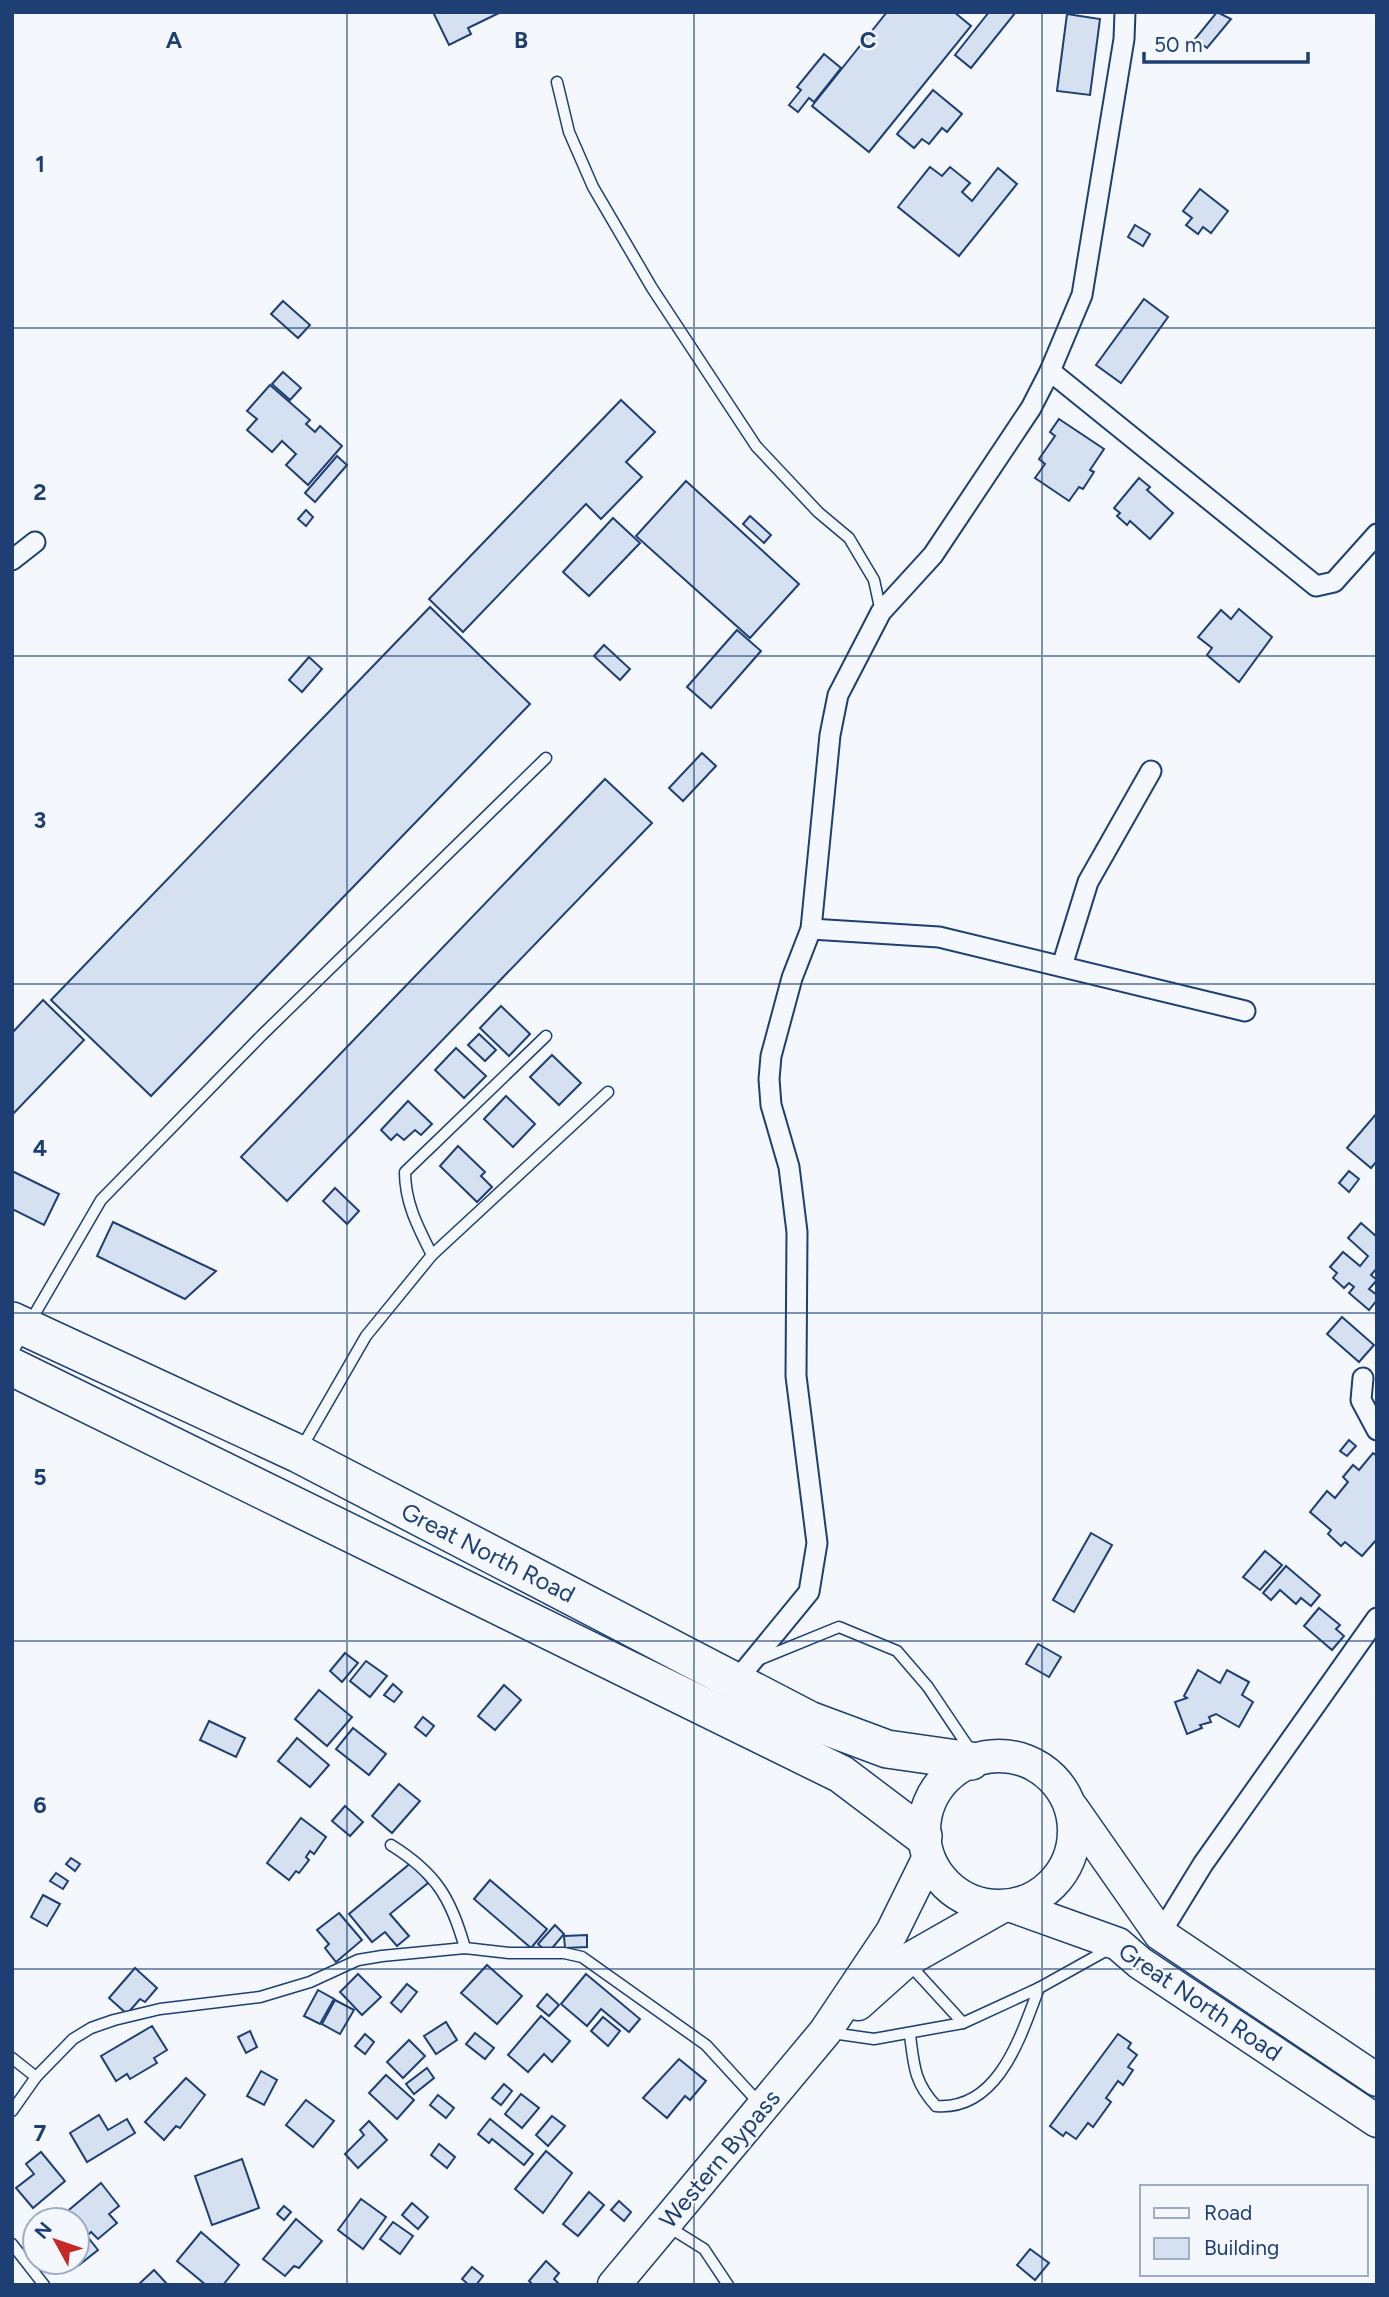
<svg xmlns="http://www.w3.org/2000/svg" width="1389" height="2297" font-family="Figtree,sans-serif">
<style>
.building{fill:#d5e0f0;stroke:#1d3f73;stroke-width:2}
.lines{fill:none;stroke-linecap:round;stroke-linejoin:round}
.lane-casing{stroke:#1d3f73;stroke-width:13}
.street-casing{stroke:#1d3f73;stroke-width:23}
.primary-casing{stroke:#1d3f73;stroke-width:35}
.highway-casing{stroke:#1d3f73;stroke-width:40}
.lane{stroke:#f4f7fb;stroke-width:10}
.street{stroke:#f4f7fb;stroke-width:19}
.primary{stroke:#f4f7fb;stroke-width:32}
.highway{stroke:#f4f7fb;stroke-width:37}
.grid{fill:none;stroke:#1d3f73;stroke-width:2;stroke-opacity:0.55}
.labels{text-anchor:middle;stroke-width:5;stroke-linejoin:round;paint-order:stroke}
.street-label{font-size:24px;fill:#1d3f73;stroke:#f4f7fb}
.grid-label{font-size:23px;text-anchor:middle;font-weight:bold;fill:#1d3f73;stroke:#f4f7fb;stroke-width:5;stroke-linejoin:round;paint-order:stroke}
</style>
<rect width="100%" height="100%" fill="#f4f7fb"/>
<g class="building">
<polygon points="433,12 501,12 468,28 471,34 449,45"/>
<polygon points="887,12 954,12 971,26 869,152 812,106"/>
<polygon points="989,12 1016,12 971,68 955,55"/>
<polygon points="1217,12 1231,19 1207,48 1195,39"/>
<polygon points="1067,14 1100,19 1090,95 1057,91"/>
<polygon points="824,54 841,68 814,102 809,98 798,112 789,105 801,90 797,87"/>
<polygon points="933,90 962,114 947,132 942,128 929,144 922,139 914,148 897,134"/>
<polygon points="930,167 942,176 950,167 970,183 962,192 972,201 998,168 1017,184 959,256 898,207"/>
<polygon points="1200,189 1228,211 1211,233 1203,227 1198,234 1186,225 1192,218 1183,211"/>
<polygon points="1135,225 1150,234 1143,246 1128,237"/>
<polygon points="1144,299 1168,317 1121,383 1096,365"/>
<polygon points="283,301 310,325 298,338 271,314"/>
<polygon points="283,372 301,388 290,400 272,384"/>
<polygon points="270,385 310,420 306,424 315,432 320,426 342,446 308,485 286,465 296,454 282,441 272,452 247,430 257,419 247,411"/>
<polygon points="621,400 655,432 626,462 642,477 601,519 586,504 463,632 429,599"/>
<polygon points="1059,419 1104,449 1090,470 1094,472 1083,489 1079,487 1069,501 1035,478 1045,464 1039,459 1055,436 1050,432"/>
<polygon points="337,456 347,465 315,502 305,493"/>
<polygon points="1139,478 1150,487 1147,490 1173,513 1150,539 1130,521 1127,525 1117,516 1120,513 1114,508"/>
<polygon points="686,481 799,584 750,638 636,536"/>
<polygon points="306,510 313,517 306,526 298,519"/>
<polygon points="750,516 771,535 764,543 743,524"/>
<polygon points="613,518 640,543 589,596 563,572"/>
<polygon points="430,607 530,704 151,1096 51,1000"/>
<polygon points="1239,609 1272,637 1239,682 1207,655 1212,648 1198,637 1221,610 1231,619"/>
<polygon points="737,630 761,651 711,708 687,687"/>
<polygon points="604,645 630,669 620,680 594,656"/>
<polygon points="309,657 322,669 302,692 289,680"/>
<polygon points="702,753 716,766 683,801 669,788"/>
<polygon points="605,779 652,823 287,1201 241,1157"/>
<polygon points="43,1000 84,1040 12,1115 12,1033"/>
<polygon points="501,1006 530,1034 509,1056 480,1028"/>
<polygon points="479,1034 496,1050 485,1061 468,1045"/>
<polygon points="456,1048 486,1076 464,1098 435,1070"/>
<polygon points="552,1055 581,1083 559,1105 530,1077"/>
<polygon points="506,1096 535,1124 513,1147 484,1119"/>
<polygon points="408,1101 432,1124 421,1135 415,1130 404,1140 397,1134 391,1140 381,1130"/>
<polygon points="1377,1113 1377,1161 1371,1168 1347,1148"/>
<polygon points="458,1146 485,1172 481,1176 492,1187 477,1202 440,1166"/>
<polygon points="12,1171 59,1194 44,1225 12,1209"/>
<polygon points="1349,1171 1359,1179 1349,1192 1339,1183"/>
<polygon points="335,1188 359,1211 347,1224 323,1201"/>
<polygon points="113,1222 216,1271 185,1299 97,1256"/>
<polygon points="1361,1223 1377,1237 1377,1268 1371,1275 1377,1280 1369,1289 1377,1295 1377,1300 1369,1310 1349,1293 1354,1287 1349,1283 1344,1288 1333,1278 1337,1273 1330,1267 1343,1252 1360,1266 1368,1256 1348,1238"/>
<polygon points="1342,1317 1374,1345 1359,1362 1327,1334"/>
<polygon points="1349,1440 1356,1446 1347,1456 1340,1451"/>
<polygon points="1373,1453 1377,1456 1377,1539 1362,1556 1345,1542 1341,1546 1328,1534 1331,1530 1310,1512 1327,1491 1335,1498 1348,1482 1343,1477 1353,1465 1359,1470"/>
<polygon points="1091,1533 1112,1545 1074,1612 1053,1600"/>
<polygon points="1265,1551 1282,1565 1260,1590 1243,1577"/>
<polygon points="1286,1566 1320,1595 1311,1606 1301,1598 1296,1604 1280,1590 1271,1600 1263,1593"/>
<polygon points="1319,1608 1340,1625 1336,1629 1344,1636 1332,1650 1304,1626"/>
<polygon points="1038,1644 1061,1657 1049,1677 1026,1664"/>
<polygon points="345,1653 358,1663 342,1682 330,1671"/>
<polygon points="366,1661 387,1676 370,1697 350,1681"/>
<polygon points="1198,1670 1220,1683 1227,1670 1249,1682 1242,1695 1253,1702 1239,1727 1216,1714 1209,1717 1211,1722 1200,1725 1202,1728 1187,1734 1175,1702 1187,1698 1184,1696"/>
<polygon points="393,1684 402,1692 394,1702 384,1695"/>
<polygon points="504,1685 521,1700 495,1730 478,1716"/>
<polygon points="319,1690 352,1717 327,1746 295,1719"/>
<polygon points="423,1717 434,1726 426,1736 415,1727"/>
<polygon points="209,1721 245,1738 236,1757 200,1740"/>
<polygon points="353,1728 386,1754 369,1775 336,1749"/>
<polygon points="297,1738 329,1765 310,1787 278,1761"/>
<polygon points="399,1784 420,1801 392,1833 372,1816"/>
<polygon points="345,1806 363,1822 350,1836 332,1821"/>
<polygon points="301,1818 326,1837 314,1854 310,1851 306,1857 309,1860 299,1873 296,1871 289,1880 267,1863"/>
<polygon points="71,1858 80,1864 75,1871 66,1864"/>
<polygon points="412,1862 428,1883 390,1914 409,1936 397,1946 385,1932 372,1942 349,1914"/>
<polygon points="56,1873 68,1881 63,1889 50,1881"/>
<polygon points="490,1880 547,1929 531,1948 474,1899"/>
<polygon points="43,1895 60,1904 47,1926 31,1917"/>
<polygon points="339,1913 362,1940 336,1962 325,1948 329,1944 317,1930"/>
<polygon points="555,1925 564,1934 548,1953 538,1944"/>
<polygon points="587,1935 587,1947 565,1948 564,1936"/>
<polygon points="487,1965 522,1996 497,2024 461,1993"/>
<polygon points="135,1968 157,1988 145,2002 140,1999 127,2014 109,1998"/>
<polygon points="358,1974 381,1997 362,2015 340,1992"/>
<polygon points="586,1974 640,2019 629,2032 601,2009 587,2026 561,2004"/>
<polygon points="407,1984 417,1992 401,2012 391,2003"/>
<polygon points="318,1990 334,1999 320,2024 304,2016"/>
<polygon points="547,1994 559,2005 549,2016 537,2006"/>
<polygon points="335,2000 354,2010 340,2034 322,2024"/>
<polygon points="541,2016 570,2041 552,2062 544,2054 528,2072 508,2055"/>
<polygon points="603,2017 620,2031 608,2046 591,2031"/>
<polygon points="446,2022 457,2040 436,2054 424,2036"/>
<polygon points="152,2026 167,2050 154,2058 157,2063 130,2079 127,2074 116,2081 101,2056"/>
<polygon points="250,2031 257,2047 246,2053 238,2037"/>
<polygon points="475,2033 494,2048 485,2059 466,2044"/>
<polygon points="365,2034 374,2042 365,2054 355,2046"/>
<polygon points="1118,2034 1131,2043 1128,2048 1137,2055 1128,2067 1133,2070 1123,2085 1118,2081 1106,2098 1111,2102 1093,2127 1088,2123 1076,2139 1066,2132 1063,2136 1050,2126"/>
<polygon points="409,2040 425,2056 403,2078 387,2062"/>
<polygon points="679,2059 706,2081 690,2100 685,2096 667,2118 643,2098"/>
<polygon points="427,2068 434,2078 414,2094 406,2084"/>
<polygon points="261,2071 277,2080 264,2105 247,2096"/>
<polygon points="386,2075 414,2100 397,2119 369,2093"/>
<polygon points="186,2078 205,2095 180,2128 176,2126 164,2140 145,2122"/>
<polygon points="504,2084 512,2091 501,2105 492,2098"/>
<polygon points="521,2094 539,2108 522,2128 505,2114"/>
<polygon points="438,2095 454,2108 446,2118 430,2105"/>
<polygon points="306,2100 334,2121 313,2147 286,2125"/>
<polygon points="99,2115 108,2130 127,2119 135,2133 87,2162 70,2133"/>
<polygon points="552,2116 565,2126 548,2146 536,2135"/>
<polygon points="490,2119 533,2154 524,2165 492,2139 489,2143 478,2134"/>
<polygon points="369,2121 387,2140 358,2168 345,2154 364,2135 360,2130"/>
<polygon points="439,2144 455,2157 447,2168 431,2155"/>
<polygon points="546,2151 572,2173 543,2213 515,2189"/>
<polygon points="41,2152 65,2181 33,2208 16,2188 34,2174 26,2164"/>
<polygon points="242,2159 259,2208 212,2225 195,2176"/>
<polygon points="101,2183 119,2206 109,2214 117,2223 98,2239 91,2232 87,2236 98,2250 79,2265 77,2262 77,2220 57,2220"/>
<polygon points="589,2192 604,2205 578,2236 563,2224"/>
<polygon points="361,2199 386,2217 363,2249 338,2230"/>
<polygon points="619,2201 631,2212 624,2221 611,2210"/>
<polygon points="412,2203 428,2217 418,2229 402,2215"/>
<polygon points="284,2206 291,2212 284,2220 277,2214"/>
<polygon points="296,2219 322,2241 299,2268 294,2266 285,2276 263,2259"/>
<polygon points="393,2222 413,2236 400,2254 380,2239"/>
<polygon points="201,2232 239,2265 223,2285 206,2285 177,2261"/>
<polygon points="1030,2249 1049,2263 1035,2280 1017,2265"/>
<polygon points="546,2261 559,2273 554,2279 560,2285 533,2285 529,2281"/>
<polygon points="472,2267 483,2276 476,2285 469,2285 462,2279"/>
<polygon points="154,2270 168,2285 138,2285"/>
</g>
<g class="lines">
<defs>
<g id="lane">
<polyline points="557,82 569,132 593,187 652,288 756,446 818,512 849,538 874,580 881,612"/>
<path d="M 432,1255 C 418,1227 405,1203 405,1172 L 546,1036"/>
<polyline points="12,1353 101,1200 262,1035 546,758"/>
<polyline points="302,1447 366,1336 432,1255 608,1092"/>
<polyline points="758,1660 839,1627 897,1651 928,1687 971,1751"/>
<path d="M 391,1845 C 436,1873 451,1898 465,1948"/>
<polyline points="909,1964 963,2023 1039,1988 1109,1949"/>
<polyline points="832,2033 874,2039 963,2023"/>
<path d="M 910,2035 C 914,2066 914,2082 936,2106 C 999,2111 1021,2035 1039,1988"/>
<polyline points="12,2058 36,2077"/>
<polyline points="12,2111 36,2077 73,2039 91,2028 114,2020 160,2009 260,1997 310,1982 358,1960 382,1956 465,1948 509,1953 564,1953 582,1957 706,2045 761,2105"/>
<polyline points="667,2226 704,2249 728,2285"/>
<polyline points="12,2244 44,2285"/>
</g>
<g id="street">
<polyline points="1050,371 1316,586 1334,582 1377,534"/>
<polyline points="12,560 35,542"/>
<polyline points="811,929 939,937 1245,1011"/>
<polyline points="1062,966 1088,882 1151,771"/>
<polyline points="1363,1378 1361,1400 1377,1430"/>
<polyline points="736,1681 809,1592 817,1543 796,1376 797,1232 789,1167 771,1105 769,1079 771,1056 792,978 811,929 830,735 838,695 881,612 933,555 1031,408 1050,371 1082,295 1124,39 1125,12"/>
<polyline points="1160,1934 1203,1864 1377,1618"/>
</g>
<g id="primary">
<circle cx="999" cy="1831" r="75"/>
<polyline points="1072,1808 1160,1934 1377,2080"/>
<polyline points="1012,1906 1118,1944 1140,1963 1377,2121"/>
<polyline points="858,2004 906,1961 1001,1907"/>
<polyline points="614,2285 825,2032 892,1932 928,1859"/>
</g>
<g id="highway">
<polyline points="12,1321 299,1454 809,1720 887,1749 971,1761"/>
<polyline points="12,1367 841,1774 923,1836"/>
</g>
</defs>
<use href="#lane" class="lane-casing"/>
<use href="#street" class="street-casing"/>
<use href="#primary" class="primary-casing"/>
<use href="#highway" class="highway-casing"/>
<use href="#lane" class="lane"/>
<use href="#street" class="street"/>
<use href="#primary" class="primary"/>
<use href="#highway" class="highway"/>
</g>
<path class="grid" d="M 347,12 L 347,2285M 694,12 L 694,2285M 1042,12 L 1042,2285M 12,328 L 1377,328M 12,656 L 1377,656M 12,984 L 1377,984M 12,1313 L 1377,1313M 12,1641 L 1377,1641M 12,1969 L 1377,1969"/>
<g class="labels">
<g class="street-label">
<text transform="translate(488 1553) rotate(27)" y="8">Great North Road</text>
<text transform="translate(1200 2002) rotate(34)" y="8">Great North Road</text>
<text transform="translate(720 2159) rotate(-50)" y="8">Western Bypass</text>
</g>
</g>
<g class="grid-label">
<text x="174" y="48">A</text>
<text x="521" y="48">B</text>
<text x="868" y="48">C</text>
<text x="40" y="172">1</text>
<text x="40" y="500">2</text>
<text x="40" y="828">3</text>
<text x="40" y="1156">4</text>
<text x="40" y="1485">5</text>
<text x="40" y="1813">6</text>
<text x="40" y="2141">7</text>
</g>
<rect width="1389" height="2297" fill="none" stroke="#1d3f73" stroke-width="28"/>
<rect x="1140" y="2185" width="228" height="91" fill="#f4f7fb" stroke="#9eadc5" stroke-width="2"/>
<rect x="1154" y="2208" width="35" height="10" fill="#f4f7fb" stroke="#9eadc5" stroke-width="2"/>
<text x="1204" y="2220" font-size="21" fill="#1d3f73">Road</text>
<rect x="1154" y="2238" width="35" height="21" fill="#d5e0f0" stroke="#9eadc5" stroke-width="2"/>
<text x="1204" y="2255" font-size="21" fill="#1d3f73">Building</text>
<g transform="translate(56 2241) rotate(310)"><circle r="33" fill="#f4f7fb" stroke="#9eadc5" stroke-width="2"/>
<path d="M0-5L12 26L0 18L-12 26Z" fill="#c62828"/>
<text y="-10" font-size="19" font-weight="bold" text-anchor="middle" fill="#1d3f73">N</text>
</g>
<path d="M1144 52v10h164v-10" fill="none" stroke="#1d3f73" stroke-width="3.5"/>
<text x="1154" y="52" font-size="21" fill="#1d3f73" stroke="#f4f7fb" stroke-width="5" paint-order="stroke">50 m</text>
</svg>
